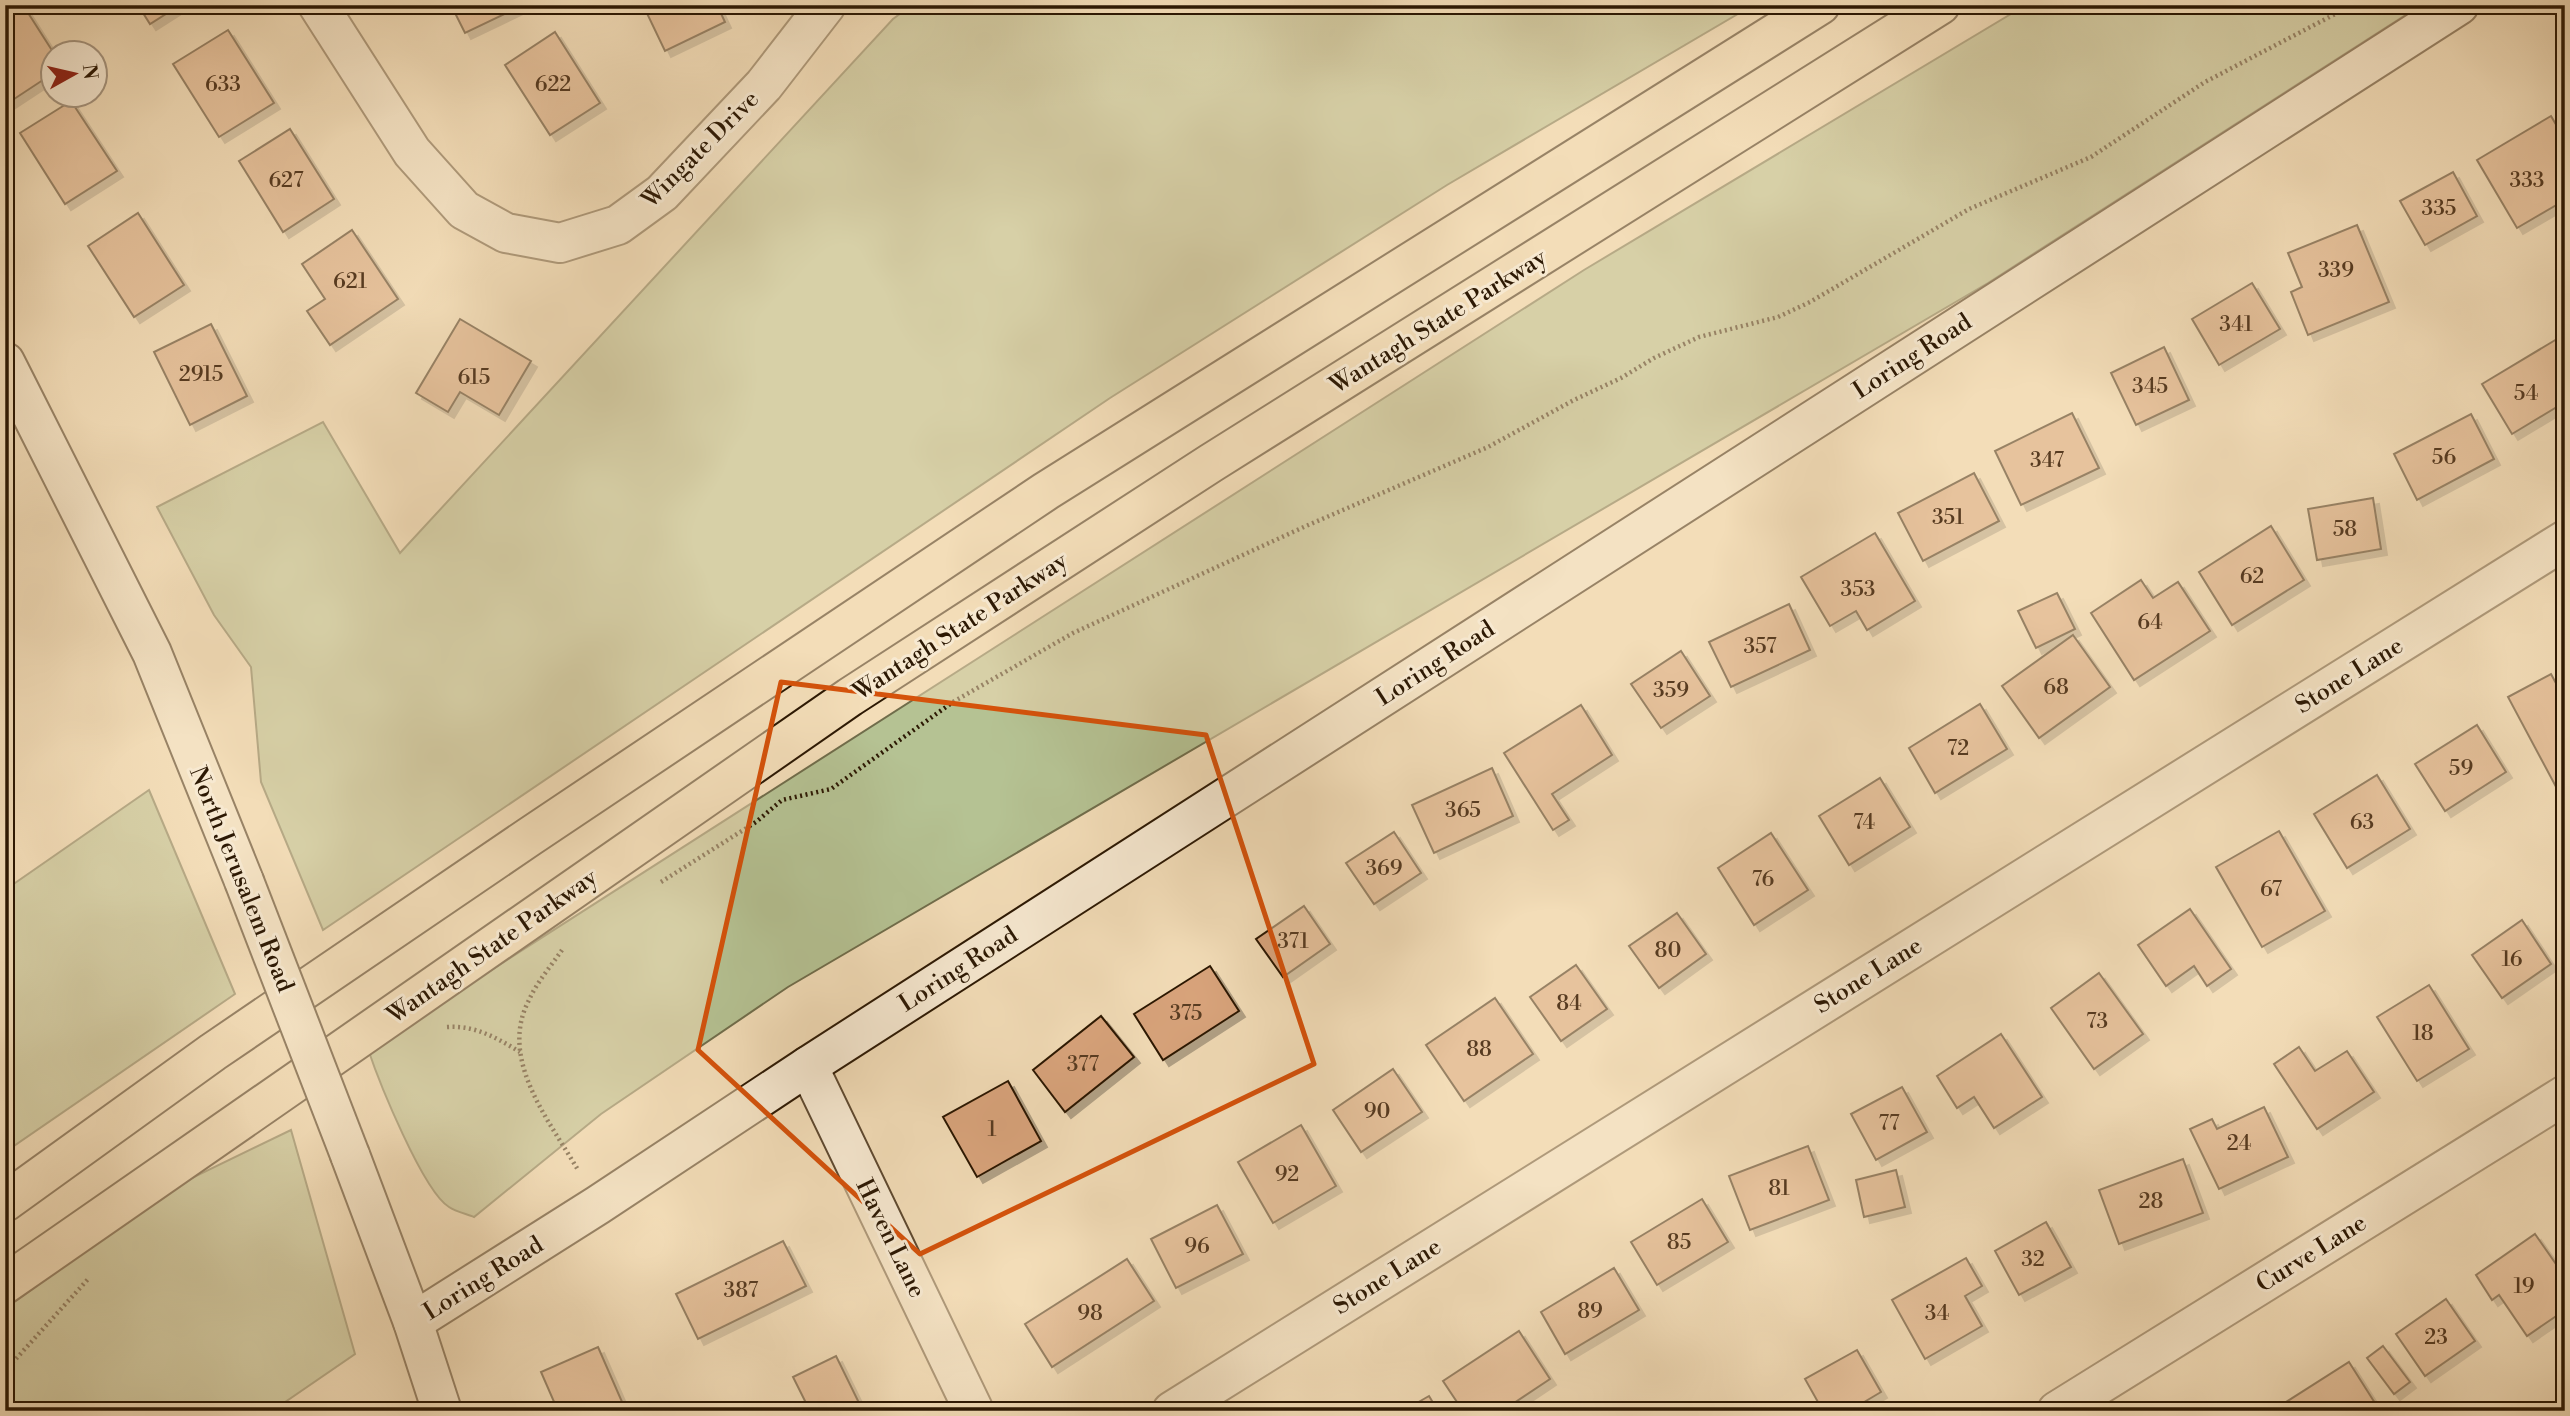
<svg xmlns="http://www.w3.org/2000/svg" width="2570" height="1416" font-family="'Libre Bodoni',serif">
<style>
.green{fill:#b5c293;stroke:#706d4b;stroke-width:2}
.building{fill:#d9a47c;stroke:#2c1803;stroke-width:2;filter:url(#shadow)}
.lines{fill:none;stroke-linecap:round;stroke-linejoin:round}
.street-casing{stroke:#5e4930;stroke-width:42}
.secondary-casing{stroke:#2c1803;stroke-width:42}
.highway-casing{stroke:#2c1803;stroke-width:42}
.path{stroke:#2c1803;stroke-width:4.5;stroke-dasharray:2 3.5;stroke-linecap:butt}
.street{stroke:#f7e9d1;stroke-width:38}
.secondary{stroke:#f7e9d1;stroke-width:38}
.highway{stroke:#f3ddb8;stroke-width:38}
.secondary-bridge-casing{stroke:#2c1803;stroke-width:42;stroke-linecap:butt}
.secondary-bridge{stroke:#f7e9d1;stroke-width:38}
.marked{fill:none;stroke:#d5520b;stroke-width:5;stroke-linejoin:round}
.labels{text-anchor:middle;stroke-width:6;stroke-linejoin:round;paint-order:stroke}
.number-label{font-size:21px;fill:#573b21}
.street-label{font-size:24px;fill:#2c1803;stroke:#f7e9d1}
</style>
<defs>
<filter id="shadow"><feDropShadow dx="6" dy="6" stdDeviation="0" flood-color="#0004"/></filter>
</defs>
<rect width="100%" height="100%" fill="#f3ddb8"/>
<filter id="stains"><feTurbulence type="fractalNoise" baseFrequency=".00286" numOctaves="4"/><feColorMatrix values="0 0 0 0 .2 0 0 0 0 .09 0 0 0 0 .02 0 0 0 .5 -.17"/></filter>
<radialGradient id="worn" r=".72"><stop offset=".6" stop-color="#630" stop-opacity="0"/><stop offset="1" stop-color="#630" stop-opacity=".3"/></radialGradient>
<g class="green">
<polygon points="912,5 1753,5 1447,185 1110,398 323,930 261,782 251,667 214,615 157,507 323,422 400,553 893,19"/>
<path d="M 2026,5 L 2421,5 L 1988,283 L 788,987 L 601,1114 L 474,1217 C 467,1214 456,1212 449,1207 C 423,1191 379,1082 368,1049 L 1584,270 Z"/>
<polygon points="149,790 235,994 5,1152 5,890"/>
<polygon points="291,1130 355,1354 272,1411 5,1411 5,1309 167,1190"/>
</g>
<g class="building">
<polygon points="8,5 23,5 53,52 52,74 5,105 5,7"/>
<polygon points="138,5 180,5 150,24"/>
<polygon points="451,5 523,5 465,33"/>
<polygon points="643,5 717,5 725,22 665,51"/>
<polygon points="228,30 274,103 219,137 173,64"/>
<polygon points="555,32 600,103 550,135 505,65"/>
<polygon points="71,101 117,171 65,204 20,133"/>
<polygon points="2551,116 2565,140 2565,200 2517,228 2477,160"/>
<polygon points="290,129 334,199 283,232 239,161"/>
<polygon points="2453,172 2477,216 2425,245 2400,201"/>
<polygon points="138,213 184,285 134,317 88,246"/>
<polygon points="2357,225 2389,302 2308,335 2291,292 2302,287 2288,253"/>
<polygon points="352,230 398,299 330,345 307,311 325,299 302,264"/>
<polygon points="2252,283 2280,329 2219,365 2192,319"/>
<polygon points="460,319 531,361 499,415 460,392 448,412 416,393"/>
<polygon points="211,324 247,396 190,425 154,352"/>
<polygon points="2557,339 2565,351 2565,402 2512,434 2482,384"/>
<polygon points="2164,347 2189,400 2136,425 2111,373"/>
<polygon points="2072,413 2099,468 2021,505 1995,451"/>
<polygon points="2471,414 2494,459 2417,500 2394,454"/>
<polygon points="1974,473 1999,521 1923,561 1898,513"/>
<polygon points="2373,498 2381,549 2317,560 2308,509"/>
<polygon points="2271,526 2304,580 2232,625 2199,572"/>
<polygon points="1875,533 1915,601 1867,630 1856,611 1830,626 1801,577"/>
<polygon points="2141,580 2153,598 2178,582 2210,631 2134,680 2091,613"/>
<polygon points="2057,593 2075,629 2036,648 2018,611"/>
<polygon points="1789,604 1810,650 1731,687 1709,642"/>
<polygon points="2073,635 2110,687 2039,738 2002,686"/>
<polygon points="1681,651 1710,696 1661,728 1631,684"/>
<polygon points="2551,674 2565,700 2565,797 2562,798 2508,697"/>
<polygon points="1980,704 2007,749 1935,793 1909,748"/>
<polygon points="1581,705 1612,755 1552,794 1569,820 1553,830 1504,753"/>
<polygon points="2477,725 2506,772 2445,811 2415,764"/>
<polygon points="1492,768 1513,816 1434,853 1412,805"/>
<polygon points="2377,775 2410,829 2347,868 2314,814"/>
<polygon points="1880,778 1910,827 1849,865 1819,816"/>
<polygon points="2279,831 2325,911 2262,947 2216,867"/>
<polygon points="1394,832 1421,873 1374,904 1346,863"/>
<polygon points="1771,833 1808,890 1754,925 1718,868"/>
<polygon points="1304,906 1330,944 1283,977 1256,939"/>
<polygon points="2190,909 2231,969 2207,986 2194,966 2166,986 2138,945"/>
<polygon points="1677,913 1706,954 1659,988 1629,946"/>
<polygon points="2522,920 2551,964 2502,998 2472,955"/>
<polygon points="1576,965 1607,1009 1561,1041 1530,997"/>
<polygon points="1210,966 1239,1011 1163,1060 1134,1014"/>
<polygon points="2099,973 2143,1034 2094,1069 2051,1008"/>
<polygon points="2429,985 2469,1049 2417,1081 2377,1017"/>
<polygon points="1495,998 1533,1054 1464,1101 1426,1045"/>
<polygon points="1101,1016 1134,1057 1065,1112 1033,1070"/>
<polygon points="2001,1034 2042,1097 1994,1128 1974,1097 1957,1108 1937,1076"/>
<polygon points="2299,1047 2315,1071 2347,1051 2374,1092 2317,1129 2274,1064"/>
<polygon points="1393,1069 1422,1112 1361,1152 1333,1110"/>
<polygon points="1008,1081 1041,1141 977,1177 943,1117"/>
<polygon points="1902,1087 1927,1132 1876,1160 1851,1114"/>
<polygon points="2264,1107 2288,1157 2219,1189 2190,1129 2212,1119 2217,1129"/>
<polygon points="1301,1125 1336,1186 1273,1223 1238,1162"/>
<polygon points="1808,1146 1829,1200 1750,1230 1729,1176"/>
<polygon points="2183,1159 2203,1213 2119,1244 2099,1190"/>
<polygon points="1896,1170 1905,1207 1864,1217 1856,1180"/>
<polygon points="1702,1199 1728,1242 1657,1285 1631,1242"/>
<polygon points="1217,1205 1243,1254 1176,1288 1151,1239"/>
<polygon points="2046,1222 2071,1267 2019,1295 1995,1251"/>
<polygon points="2535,1234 2565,1277 2565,1310 2527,1336 2499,1295 2492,1300 2476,1275"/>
<polygon points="783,1241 806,1286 698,1339 676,1294"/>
<polygon points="1966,1258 1982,1286 1965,1296 1982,1326 1925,1359 1892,1300"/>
<polygon points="1127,1259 1154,1301 1052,1367 1025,1324"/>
<polygon points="1614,1268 1639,1310 1565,1354 1541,1312"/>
<polygon points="2446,1299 2475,1341 2425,1376 2396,1334"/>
<polygon points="1519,1331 1550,1379 1502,1411 1463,1411 1443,1381"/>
<polygon points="2383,1346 2410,1382 2394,1394 2367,1358"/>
<polygon points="598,1347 626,1411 558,1411 541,1372"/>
<polygon points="1857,1350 1881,1392 1849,1411 1823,1411 1805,1379"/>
<polygon points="836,1356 862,1409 857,1411 810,1411 793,1377"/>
<polygon points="2349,1362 2380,1411 2276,1411 2275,1409"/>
<polygon points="1429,1396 1438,1411 1403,1411"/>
</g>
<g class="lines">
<defs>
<g id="street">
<polyline points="318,5 412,152 464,210 506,233 560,243 618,225 662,193 764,85 826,5"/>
<polyline points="808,1066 974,1411"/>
<polyline points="1172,1411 2565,540"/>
<polyline points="2057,1411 2565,1095"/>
</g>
<g id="secondary">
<polyline points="5,362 152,653 244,881"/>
<polyline points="350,1155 413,1322 442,1411"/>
<polyline points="413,1322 598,1205 808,1066 2459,5"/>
</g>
<g id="highway">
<polyline points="5,1202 213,1052 529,837 1046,491 1820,5"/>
<polyline points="5,1284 850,697 1211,463 1940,5"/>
</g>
</defs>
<use href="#street" class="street-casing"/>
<use href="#secondary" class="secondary-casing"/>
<use href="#highway" class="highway-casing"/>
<g class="path">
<polyline points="661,882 756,822 782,800 831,789 953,702 1073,633 1306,526 1488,447 1574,400 1621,378 1654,358 1699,337 1778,317 1810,302 1969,209 2091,157 2205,82 2339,12 2348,5"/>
<path d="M 562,950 C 551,966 537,982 529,1000 C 498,1059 549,1120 578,1170"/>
<path d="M 447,1027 C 475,1025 497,1038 520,1052"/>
<polyline points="5,1371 89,1278"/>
</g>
<use href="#street" class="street"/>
<use href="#secondary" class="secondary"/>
<use href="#highway" class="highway"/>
<defs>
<polyline id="secondary-bridge" points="244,881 350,1155"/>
</defs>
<use href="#secondary-bridge" class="secondary-bridge-casing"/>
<use href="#secondary-bridge" class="secondary-bridge"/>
</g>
<path d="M0 0H2570V1416H0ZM 781,682 L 1206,735 L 1314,1064 L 920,1254 L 698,1050 Z" fill="#f3ddb8" fill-opacity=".55" fill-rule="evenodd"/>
<path class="marked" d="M 781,682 L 1206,735 L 1314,1064 L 920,1254 L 698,1050 Z"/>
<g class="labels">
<g class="number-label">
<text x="223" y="91">633</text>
<text x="553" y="91">622</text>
<text x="286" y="187">627</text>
<text x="2527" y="187">333</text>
<text x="2439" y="215">335</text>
<text x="2336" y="277">339</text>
<text x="350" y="288">621</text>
<text x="2236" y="331">341</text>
<text x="201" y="381">2915</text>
<text x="474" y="384">615</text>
<text x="2150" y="393">345</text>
<text x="2526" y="400">54</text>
<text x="2444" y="464">56</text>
<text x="2047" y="467">347</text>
<text x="1948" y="524">351</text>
<text x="2345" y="536">58</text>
<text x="2252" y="583">62</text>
<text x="1858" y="596">353</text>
<text x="2150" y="629">64</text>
<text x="1760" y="653">357</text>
<text x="2056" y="694">68</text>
<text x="1671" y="697">359</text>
<text x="1958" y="755">72</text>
<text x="2461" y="775">59</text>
<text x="1463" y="817">365</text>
<text x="1864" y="829">74</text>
<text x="2362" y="829">63</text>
<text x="1384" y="875">369</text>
<text x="1763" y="886">76</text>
<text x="2271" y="896">67</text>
<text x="1293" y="948">371</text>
<text x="1668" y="957">80</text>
<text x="2512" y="966">16</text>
<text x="1569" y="1010">84</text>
<text x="1186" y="1020">375</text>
<text x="2097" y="1028">73</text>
<text x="2423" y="1040">18</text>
<text x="1479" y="1056">88</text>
<text x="1083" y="1071">377</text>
<text x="1377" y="1118">90</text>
<text x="1889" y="1130">77</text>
<text x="992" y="1136">1</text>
<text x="2239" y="1150">24</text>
<text x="1287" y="1181">92</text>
<text x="1779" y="1195">81</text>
<text x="2151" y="1208">28</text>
<text x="1679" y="1249">85</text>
<text x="1197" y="1253">96</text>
<text x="2033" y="1266">32</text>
<text x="2524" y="1293">19</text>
<text x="741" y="1297">387</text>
<text x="1590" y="1318">89</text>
<text x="1090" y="1320">98</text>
<text x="1937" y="1320">34</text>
<text x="2436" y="1344">23</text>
</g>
<g class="street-label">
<text transform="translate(700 149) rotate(-45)" y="8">Wingate Drive</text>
<text transform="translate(1438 321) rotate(-32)" y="8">Wantagh State Parkway</text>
<text transform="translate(1912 356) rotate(-33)" y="8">Loring Road</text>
<text transform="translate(960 626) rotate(-33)" y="8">Wantagh State Parkway</text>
<text transform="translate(1435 663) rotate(-33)" y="8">Loring Road</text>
<text transform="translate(2349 675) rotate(-32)" y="8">Stone Lane</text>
<text transform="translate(242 879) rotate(68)" y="8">North Jerusalem Road</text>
<text transform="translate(492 946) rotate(-35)" y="8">Wantagh State Parkway</text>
<text transform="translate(958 969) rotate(-33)" y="8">Loring Road</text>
<text transform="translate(1868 975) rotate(-32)" y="8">Stone Lane</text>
<text transform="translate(891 1238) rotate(64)" y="8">Haven Lane</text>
<text transform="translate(2311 1253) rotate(-32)" y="8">Curve Lane</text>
<text transform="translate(1387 1276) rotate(-32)" y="8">Stone Lane</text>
<text transform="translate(483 1278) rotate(-32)" y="8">Loring Road</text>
</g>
</g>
<rect width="2570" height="1416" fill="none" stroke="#f3ddb8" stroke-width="28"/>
<rect x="7" y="7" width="2556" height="1402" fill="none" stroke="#2c1803" stroke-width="3.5"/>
<rect x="14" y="14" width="2542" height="1388" fill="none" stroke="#2c1803" stroke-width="2"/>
<g transform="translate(74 74) rotate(82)"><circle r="33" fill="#f7e9d1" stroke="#a6957f" stroke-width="2"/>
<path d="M0-5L12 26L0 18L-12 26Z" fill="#8f2418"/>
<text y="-10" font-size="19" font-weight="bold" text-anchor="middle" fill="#2c1803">N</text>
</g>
<rect width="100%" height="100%" filter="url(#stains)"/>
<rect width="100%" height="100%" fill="url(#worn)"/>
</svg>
